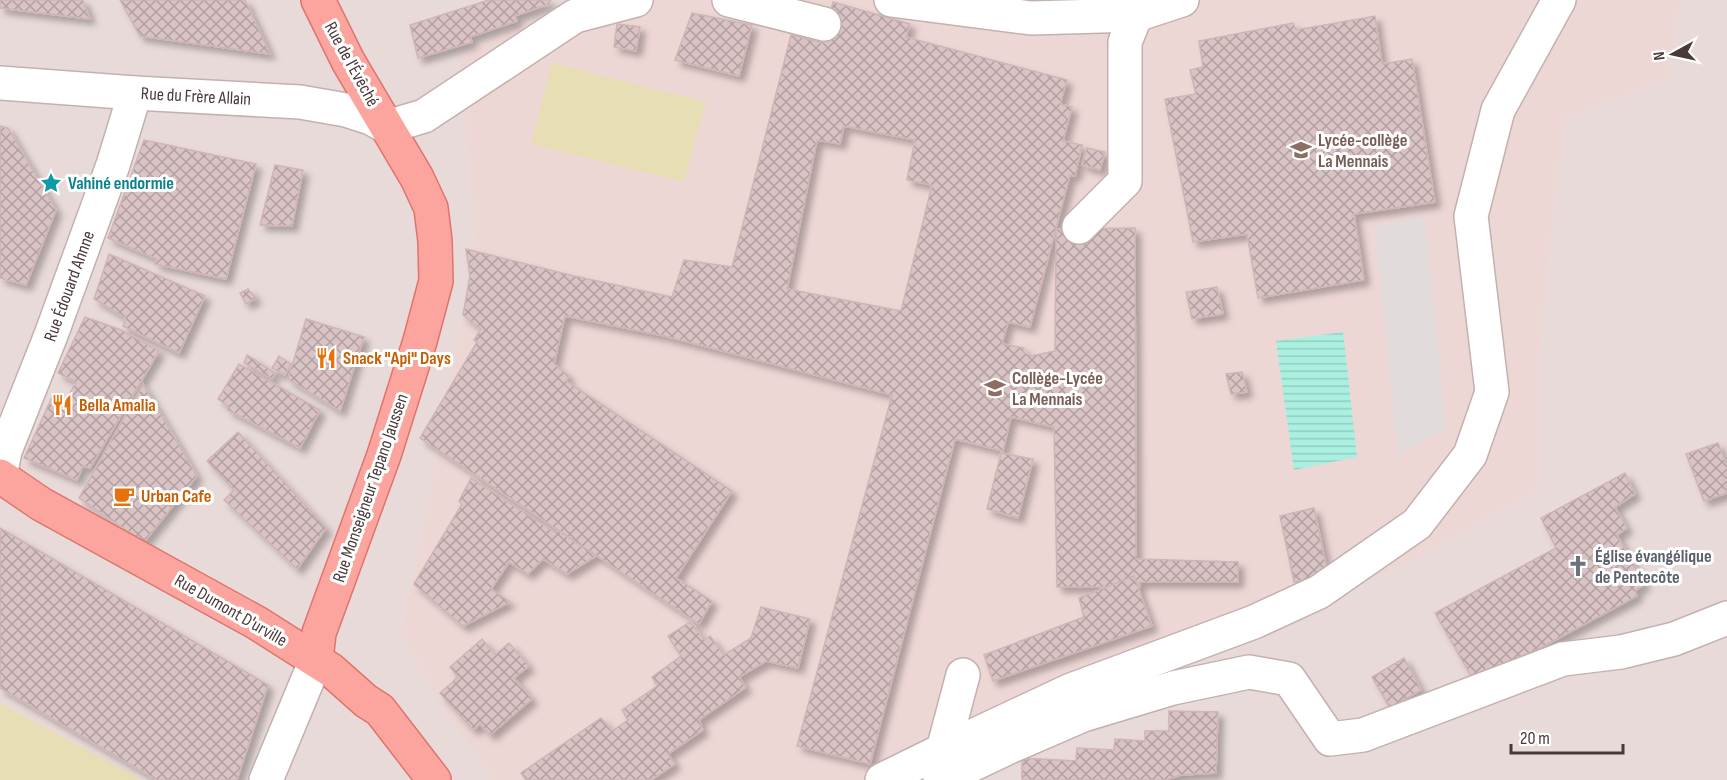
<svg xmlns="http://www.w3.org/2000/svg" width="1727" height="780" font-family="'Sofia Sans Condensed',sans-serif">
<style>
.residential{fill:#e8dad9}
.education{fill:#edd7d5}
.garden{fill:#e7deb5}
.parking{fill:#e1dbdb}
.water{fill:url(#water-rules)}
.building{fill:url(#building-cross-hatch);stroke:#d1b4b5;stroke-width:1.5;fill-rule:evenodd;filter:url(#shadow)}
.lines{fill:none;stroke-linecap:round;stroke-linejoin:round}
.minor-casing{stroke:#c3b1b0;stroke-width:36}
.major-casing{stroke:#e0746d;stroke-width:36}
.minor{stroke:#fff;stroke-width:33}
.major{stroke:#fba59e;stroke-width:33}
.labels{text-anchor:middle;stroke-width:6;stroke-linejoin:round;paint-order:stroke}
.street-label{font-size:18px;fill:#493939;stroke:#fff}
.education-label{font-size:18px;font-weight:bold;fill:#785e54;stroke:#fff;text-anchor:start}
.culture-label{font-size:18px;font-weight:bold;fill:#0d838f;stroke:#fff;text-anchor:start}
.food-label{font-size:18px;font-weight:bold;fill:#c56008;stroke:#fff;text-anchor:start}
.worship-label{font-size:18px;font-weight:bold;fill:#5b616d;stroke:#fff;text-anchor:start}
</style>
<defs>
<pattern id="water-rules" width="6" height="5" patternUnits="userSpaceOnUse" patternTransform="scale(1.5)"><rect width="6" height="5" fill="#aaefdf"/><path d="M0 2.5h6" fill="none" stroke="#94cec0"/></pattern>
<pattern id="building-cross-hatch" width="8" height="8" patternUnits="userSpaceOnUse" patternTransform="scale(1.5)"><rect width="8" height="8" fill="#d9c3c4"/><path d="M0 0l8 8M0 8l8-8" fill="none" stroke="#b29fa0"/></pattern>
<filter id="shadow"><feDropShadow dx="5.5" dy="5.5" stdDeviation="3" flood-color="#0004"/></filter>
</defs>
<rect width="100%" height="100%" fill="#f5ebeb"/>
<rect class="residential" x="0" y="0" width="1727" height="780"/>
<polygon class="education" points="564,0 1681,0 1668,78 1564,120 1540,334 1538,489 1422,556 1065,701 910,780 493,780 446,713 401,635 440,443 476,240 459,53 564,5"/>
<g class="garden">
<polygon points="552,63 706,102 684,182 531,144"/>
<polygon points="0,703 142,780 0,780"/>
</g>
<polygon class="parking" points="1425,215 1446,428 1398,456 1375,227"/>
<polygon class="water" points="1343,332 1357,457 1294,470 1276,341"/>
<g class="building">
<polygon points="0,0 83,0 90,19 0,8"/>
<polygon points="120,0 245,0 270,54 140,36"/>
<polygon points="489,0 551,0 549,4 515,16 517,21 470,37 472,42 418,58 410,25"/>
<path d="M 833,2 L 910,24 L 906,37 L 1067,80 L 1060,104 L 1072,107 L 1063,141 L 1082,145 L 1075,176 L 1070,175 L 1030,327 L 1008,322 L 1002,344 L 1024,348 L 1023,352 L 1031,356 L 1055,351 L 1056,229 L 1135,228 L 1136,559 L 1238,562 L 1238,582 L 1139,582 L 1140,587 L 1057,587 L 1054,427 L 1011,417 L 1003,451 L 955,439 L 870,764 L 797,746 L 892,395 L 665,336 L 565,316 L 554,364 L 569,376 L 566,381 L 732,491 L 676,578 L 712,601 L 699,624 L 420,438 L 477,342 L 474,340 L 481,329 L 463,315 L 470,276 L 466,249 L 574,276 L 672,297 L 684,260 L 732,267 L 791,35 L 823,43 ZM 844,126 L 915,140 L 907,180 L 932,185 L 901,311 L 787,289 L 817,140 L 840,144 Z"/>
<polygon points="692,13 752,25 739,76 675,60"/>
<polygon points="1375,16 1382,64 1412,59 1435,202 1354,214 1364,280 1258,298 1247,234 1193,242 1165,99 1196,94 1190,70 1203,67 1199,41 1293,23 1296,30"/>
<polygon points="617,24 640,27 636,51 614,47"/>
<polygon points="0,126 8,128 56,210 26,285 0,278"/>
<polygon points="144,140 256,164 226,279 155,264 157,259 108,238"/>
<polygon points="1087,148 1105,152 1100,170 1082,165"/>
<polygon points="275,165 303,170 292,226 260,225"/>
<polygon points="109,254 205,296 179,353 123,326 126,318 94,299"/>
<polygon points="1217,287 1223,314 1192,319 1186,292"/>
<polygon points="248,289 256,298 246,304 240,293"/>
<polygon points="85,317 121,330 159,351 90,468 83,466 77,480 24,458 53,395 66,400 76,382 58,373"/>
<polygon points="306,319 364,337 340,411 288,379"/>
<polygon points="247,355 275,373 272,379 244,363"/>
<polygon points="279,356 291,364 285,375 272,368"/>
<polygon points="239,364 320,410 300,448 228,410 228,406 218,399"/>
<polygon points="1242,372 1247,392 1231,394 1226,374"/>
<polygon points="143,384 197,476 144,542 79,498"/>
<polygon points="238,432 326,528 297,569 224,500 234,490 207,461"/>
<polygon points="1718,443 1727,467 1727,493 1704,501 1686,454"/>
<polygon points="1001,453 1033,459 1018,518 987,509"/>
<polygon points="1625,473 1635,494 1615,507 1627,528 1617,535 1645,584 1635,591 1637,596 1475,683 1435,613 1556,548 1541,518"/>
<polygon points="471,478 556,533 557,530 596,556 567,574 543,559 528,574 509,562 491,589 510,602 463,626 414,584 462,504 459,501"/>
<polygon points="1314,508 1328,575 1294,582 1280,516"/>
<polygon points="0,528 268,685 237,780 157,780 0,688"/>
<polygon points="1134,576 1152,626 993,681 984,655 1084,617 1079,598"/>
<polygon points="761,607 810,619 798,668 766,661 739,677 746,687 699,720 703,730 668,754 675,764 651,780 526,780 521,773 601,718 612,731 628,720 622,710 657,686 652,677 681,656 668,636 690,622 705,640 710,636 724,655 751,638"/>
<polygon points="482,639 495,655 509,643 529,666 514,678 532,699 490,735 480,724 473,730 440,693 458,677 450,667"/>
<polygon points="1404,658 1421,690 1390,708 1372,677"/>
<polygon points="1169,711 1218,712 1216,773 1181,775 1165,780 1022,780 1022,758 1076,761 1077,748 1114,750 1115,739 1145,741 1145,731 1169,731"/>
</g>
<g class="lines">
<defs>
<g id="minor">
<polyline points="729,0 824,24"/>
<polyline points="891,0 1031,18 1136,15 1182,0"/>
<polyline points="0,83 135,93 300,102 346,110 371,118 387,127 424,116 575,16 636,0"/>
<polyline points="1079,227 1125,181 1125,42 1136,15"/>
<polyline points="0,477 5,451 51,335 113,165 135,93"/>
<polyline points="943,750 1071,690 1254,622 1319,592 1417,524 1470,455 1492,392 1471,216 1498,110 1559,0"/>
<polyline points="266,780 316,660"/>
<polyline points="882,780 943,750 963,675"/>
<polyline points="940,780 1007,748 1083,715 1173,688 1249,672 1289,679 1330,739 1363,735 1563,659 1621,652 1674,639 1727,618"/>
</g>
<g id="major">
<polyline points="0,476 41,504 257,623 331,670 366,701 380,710 434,780"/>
<polyline points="316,660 319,633 384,455 420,341 436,281 435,241 431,208 417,178 348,61 318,0"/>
</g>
</defs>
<use href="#minor" class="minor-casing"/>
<use href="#major" class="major-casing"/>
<use href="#minor" class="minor"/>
<use href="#major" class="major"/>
</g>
<defs>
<symbol id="school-bare" viewBox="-9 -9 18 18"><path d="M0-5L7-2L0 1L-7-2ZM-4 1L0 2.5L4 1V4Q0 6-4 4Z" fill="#8d6e63" stroke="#fff" stroke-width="2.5" paint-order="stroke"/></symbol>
<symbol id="sight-bare" viewBox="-9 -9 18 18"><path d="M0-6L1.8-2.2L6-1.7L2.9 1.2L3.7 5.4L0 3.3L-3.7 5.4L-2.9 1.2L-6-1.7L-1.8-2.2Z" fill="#0f9aa8" stroke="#fff" stroke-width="2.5" paint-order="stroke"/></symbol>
<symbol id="restaurant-bare" viewBox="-9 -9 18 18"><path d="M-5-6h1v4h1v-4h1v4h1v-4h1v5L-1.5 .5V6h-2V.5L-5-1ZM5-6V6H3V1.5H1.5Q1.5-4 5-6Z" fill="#e8710a" stroke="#fff" stroke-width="2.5" paint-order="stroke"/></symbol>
<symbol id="cafe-bare" viewBox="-9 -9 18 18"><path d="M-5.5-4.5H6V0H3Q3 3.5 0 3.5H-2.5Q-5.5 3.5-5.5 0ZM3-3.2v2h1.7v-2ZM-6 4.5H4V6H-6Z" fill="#e8710a" stroke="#fff" stroke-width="2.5" paint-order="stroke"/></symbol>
<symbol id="church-bare" viewBox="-9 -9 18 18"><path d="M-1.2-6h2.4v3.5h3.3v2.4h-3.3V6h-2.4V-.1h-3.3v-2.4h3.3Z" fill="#6b7280" stroke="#fff" stroke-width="2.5" paint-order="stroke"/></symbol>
</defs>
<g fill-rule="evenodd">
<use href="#school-bare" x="1286" y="135" width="30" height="30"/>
<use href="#sight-bare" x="36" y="168" width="30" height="30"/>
<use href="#restaurant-bare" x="311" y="343" width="30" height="30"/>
<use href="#school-bare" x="980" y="373" width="30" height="30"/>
<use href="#restaurant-bare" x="47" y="390" width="30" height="30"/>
<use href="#cafe-bare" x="109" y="481" width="30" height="30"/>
<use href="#church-bare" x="1563" y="551" width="30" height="30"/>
</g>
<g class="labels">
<g class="street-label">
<text transform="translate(352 64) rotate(61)" y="6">Rue de l'Évêché</text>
<text transform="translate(196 96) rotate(3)" y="6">Rue du Frère Allain</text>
<text transform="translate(69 286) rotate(-70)" y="6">Rue Édouard Ahnne</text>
<text transform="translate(370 488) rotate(-71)" y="6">Rue Monseigneur Tepano Jaussen</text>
<text transform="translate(231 610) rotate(30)" y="6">Rue Dumont D'urville</text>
</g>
<g class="education-label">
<text x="1318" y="146">Lycée-collège<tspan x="1318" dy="21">La Mennais</tspan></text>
<text x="1012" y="384">Collège-Lycée<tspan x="1012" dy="21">La Mennais</tspan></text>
</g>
<g class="culture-label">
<text x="68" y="189">Vahiné endormie</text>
</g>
<g class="food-label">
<text x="343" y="364">Snack "Api" Days</text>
<text x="79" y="411">Bella Amalia</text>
<text x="141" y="502">Urban Cafe</text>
</g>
<g class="worship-label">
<text x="1595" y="562">Église évangélique<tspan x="1595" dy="21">de Pentecôte</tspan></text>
</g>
</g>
<g transform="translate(1673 54) rotate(262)" stroke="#ffffff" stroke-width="4.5" paint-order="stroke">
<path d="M0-4.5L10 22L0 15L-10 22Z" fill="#493939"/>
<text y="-9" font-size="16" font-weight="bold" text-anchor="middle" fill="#493939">N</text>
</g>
<path d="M1511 744v9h112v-9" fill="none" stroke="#493939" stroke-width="3"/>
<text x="1520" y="744" font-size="18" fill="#493939" stroke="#ffffff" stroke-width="4.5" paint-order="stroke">20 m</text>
</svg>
